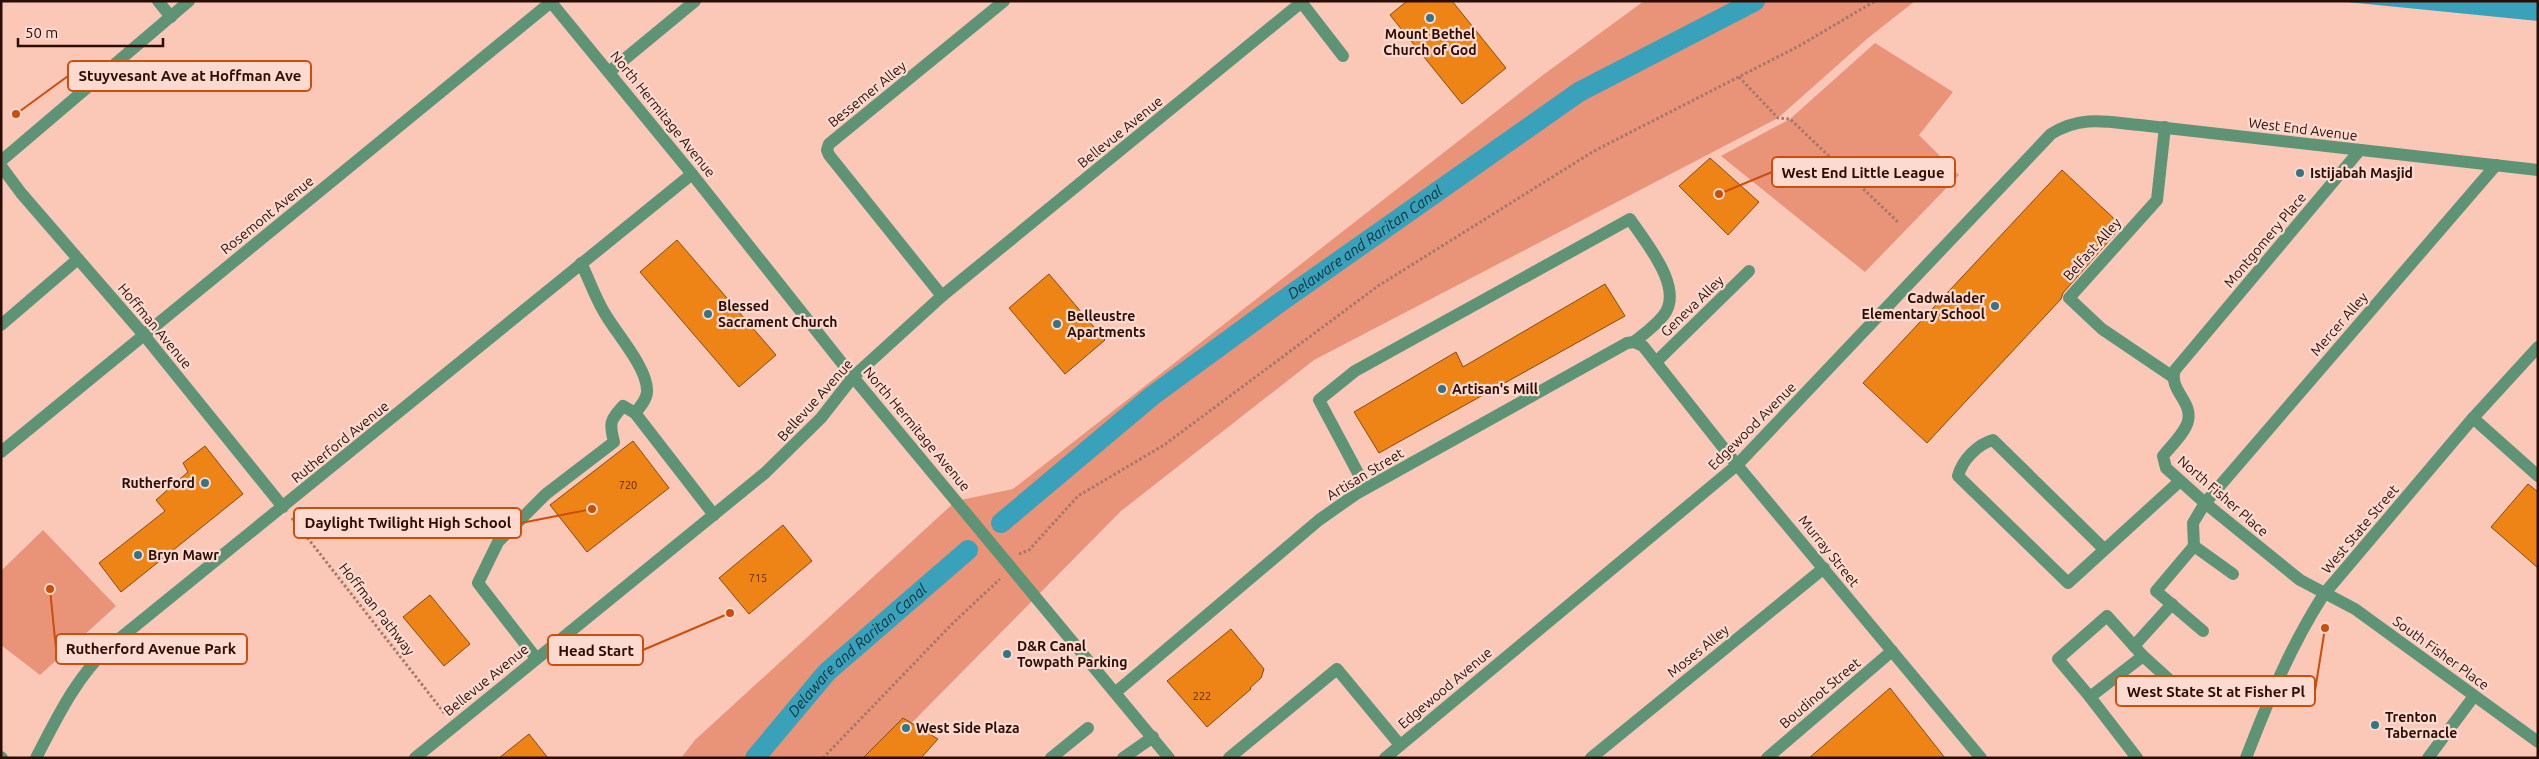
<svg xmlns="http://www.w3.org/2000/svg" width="2539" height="759" font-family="Ubuntu,sans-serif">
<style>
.green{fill:#e99378}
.water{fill:#3aa1bb}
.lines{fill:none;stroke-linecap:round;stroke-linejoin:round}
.canal{stroke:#3aa1bb;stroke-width:20}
.building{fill:#ef8416;stroke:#854a11}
.path{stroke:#a3796c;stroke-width:3;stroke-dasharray:2.5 2.5;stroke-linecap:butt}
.minor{stroke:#5e9475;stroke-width:12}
.poi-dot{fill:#337586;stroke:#fddacf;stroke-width:2}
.labels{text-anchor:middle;stroke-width:4.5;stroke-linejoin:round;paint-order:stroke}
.number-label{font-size:11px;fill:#5c2b09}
.poi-label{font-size:14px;font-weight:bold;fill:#2b0d05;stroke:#fddacf;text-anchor:start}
.street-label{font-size:14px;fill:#2b0d05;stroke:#fddacf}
.water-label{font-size:15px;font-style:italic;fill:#113038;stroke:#fddacf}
.leader{fill:none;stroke:#cc4e0b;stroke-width:2}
.callout-dot{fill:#cc4e0b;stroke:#fddacf;stroke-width:2}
.callout{fill:#fddacf;stroke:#cc4e0b;stroke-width:2}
.callout-label{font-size:15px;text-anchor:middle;font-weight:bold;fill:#2b0d05}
</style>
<rect width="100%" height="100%" fill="#fbc8b8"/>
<g class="green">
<polygon points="1644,1 1915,1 1868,38 1778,118 1314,360 1121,511 877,758 681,758 695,740 956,501 1013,489 1543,75"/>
<polygon points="1875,43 1953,92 1919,135 1959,175 1865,272 1721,156 1790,119"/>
<polygon points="43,530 116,606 40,675 1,645 1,571"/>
</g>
<polygon class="water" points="2337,1 2538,1 2538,21"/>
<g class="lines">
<g class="canal">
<path id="s1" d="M 1001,523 L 1152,396 L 1279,303 L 1579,92 L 1755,1"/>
<path id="s2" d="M 755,758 L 827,672 L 968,550"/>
</g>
</g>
<g class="building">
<polygon points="1407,1 1452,1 1506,68 1462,104 1390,15"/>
<polygon points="1710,158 1759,202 1728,235 1679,186"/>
<polygon points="2062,170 2122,226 2063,293 2061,299 1927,443 1863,383"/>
<polygon points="677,240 776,355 739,387 640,272"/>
<polygon points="1049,274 1105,340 1065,374 1009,308"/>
<polygon points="1605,284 1625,316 1379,453 1354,412 1456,352 1463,367"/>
<polygon points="633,441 669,488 587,552 550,505"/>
<polygon points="205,446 243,494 121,592 99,563 165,511 156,500 188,472 183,463"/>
<polygon points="2528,484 2538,492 2538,568 2491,527"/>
<polygon points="783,525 812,561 749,614 719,578"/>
<polygon points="430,595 470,644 444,666 403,617"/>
<polygon points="1231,629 1264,669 1261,678 1250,688 1251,689 1207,727 1167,681"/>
<polygon points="1890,688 1945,758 1809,758"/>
<polygon points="903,718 938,739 921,758 863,758"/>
<polygon points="529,734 548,758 499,758"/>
</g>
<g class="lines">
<g class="path">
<polyline points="1739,77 1778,118 1790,119 1898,222"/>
<polyline points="292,518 445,714"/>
<polyline points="1019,554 1029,550 1078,496 1164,445 1378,286 1594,151 1799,46 1875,1"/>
<polyline points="823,758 953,623 1000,579"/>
</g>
<g class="minor">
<polyline points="158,1 171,17"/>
<polyline points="550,1 692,174 853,377 1169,758"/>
<polyline points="1302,3 1343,56"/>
<polyline points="609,72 695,1"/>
<polyline points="2165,127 2157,200 2069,298 2102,329 2173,377"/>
<path d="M 2360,150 L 2175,370 C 2168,390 2193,401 2188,421 C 2185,433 2171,446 2163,456 L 2166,468 L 2205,503 L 2300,580 L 2355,609 L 2538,742"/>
<polyline points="1,161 189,1"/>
<polyline points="1,166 21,193 144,335 283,507"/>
<polyline points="942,296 829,155 827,150 829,144 1004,1"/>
<polyline points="1,325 78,259"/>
<polyline points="1656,362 1749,271"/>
<polyline points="635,413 714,515"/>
<polyline points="2473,418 2538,476"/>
<polyline points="1,452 551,2"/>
<path d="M 1366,488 L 1319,400 L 1355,371 L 1630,219 C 1645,242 1686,289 1663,316 C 1655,326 1644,334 1634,342"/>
<polyline points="2194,546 2156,591 2203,631"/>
<path d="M 2104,549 L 1993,440 C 1978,444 1962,460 1958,476 L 2068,583 L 2180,481"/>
<polyline points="2233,574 2194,546 2193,523 2205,503 2496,165"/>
<polyline points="2134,646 2172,604"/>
<path d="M 536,658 L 478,583 L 498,542 L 546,494 L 614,442 C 609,422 610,421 623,406 L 635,413 C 640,407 648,398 647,390 C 647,367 615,332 604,312 C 595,297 589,279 581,263"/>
<polyline points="1116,692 1319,520 1356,494 1627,343 1634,342 1643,346 1737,465 1981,758"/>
<polyline points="2090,697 2058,659 2107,616 2143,656"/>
<polyline points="1,757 2,758"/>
<path d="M 36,758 C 57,718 75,679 108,648 L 692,174"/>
<polyline points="415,758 765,473 821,418 853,377 942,296 1303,1"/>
<polyline points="1051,758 1088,728"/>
<polyline points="1123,758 1153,737"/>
<polyline points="1229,758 1337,669 1400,745"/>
<path d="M 1385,758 L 1737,465 L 2051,134 C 2082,115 2107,122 2140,125 L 2538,170"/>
<polyline points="1591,758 1824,568"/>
<polyline points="1767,758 1892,651"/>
<polyline points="2137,758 2090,697 2143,656 2174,684"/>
<path d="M 2246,758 C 2268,701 2291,645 2324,594 L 2473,418 L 2538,347"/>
<polyline points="2428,758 2474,696"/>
</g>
</g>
<g class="poi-dot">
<circle cx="1430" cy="18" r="5"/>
<circle cx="2300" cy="173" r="5"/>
<circle cx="1995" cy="306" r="5"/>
<circle cx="708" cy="314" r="5"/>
<circle cx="1057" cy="324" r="5"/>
<circle cx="1442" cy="389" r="5"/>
<circle cx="205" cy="483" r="5"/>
<circle cx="138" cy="555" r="5"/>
<circle cx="1007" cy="654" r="5"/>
<circle cx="2375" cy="725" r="5"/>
<circle cx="906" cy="728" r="5"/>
</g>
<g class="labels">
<g class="number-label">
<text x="628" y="489">720</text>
<text x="758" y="582">715</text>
<text x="1202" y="700">222</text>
</g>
<g class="poi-label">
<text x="1430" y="39" text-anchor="middle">Mount Bethel<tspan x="1430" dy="16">Church of God</tspan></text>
<text x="2310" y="178">Istijabah Masjid</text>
<text x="1985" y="303" text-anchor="end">Cadwalader<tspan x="1985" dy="16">Elementary School</tspan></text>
<text x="718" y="311">Blessed<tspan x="718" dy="16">Sacrament Church</tspan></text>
<text x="1067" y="321">Belleustre<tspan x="1067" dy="16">Apartments</tspan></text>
<text x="1452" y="394">Artisan's Mill</text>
<text x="195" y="488" text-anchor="end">Rutherford</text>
<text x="148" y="560">Bryn Mawr</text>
<text x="1017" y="651">D&amp;R Canal<tspan x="1017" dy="16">Towpath Parking</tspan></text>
<text x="2385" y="722">Trenton<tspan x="2385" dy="16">Tabernacle</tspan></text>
<text x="916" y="733">West Side Plaza</text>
</g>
<g class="street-label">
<text transform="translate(867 94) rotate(-39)" y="5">Bessemer Alley</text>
<text transform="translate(663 114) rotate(51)" y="5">North Hermitage Avenue</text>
<text transform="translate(2303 129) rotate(7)" y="5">West End Avenue</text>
<text transform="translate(1120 132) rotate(-39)" y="5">Bellevue Avenue</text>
<text transform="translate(267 215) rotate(-39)" y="5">Rosemont Avenue</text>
<text transform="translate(2265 240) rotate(-50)" y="5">Montgomery Place</text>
<text transform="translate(2092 249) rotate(-48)" y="5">Belfast Alley</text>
<text transform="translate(1692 306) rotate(-44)" y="5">Geneva Alley</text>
<text transform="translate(2339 324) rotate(-49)" y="5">Mercer Alley</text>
<text transform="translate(155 326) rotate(50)" y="5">Hoffman Avenue</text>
<text transform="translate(815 400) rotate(-48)" y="5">Bellevue Avenue</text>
<text transform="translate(1752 426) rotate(-45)" y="5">Edgewood Avenue</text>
<text transform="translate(917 429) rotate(50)" y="5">North Hermitage Avenue</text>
<text transform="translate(340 442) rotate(-39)" y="5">Rutherford Avenue</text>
<text transform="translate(1365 474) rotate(-31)" y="5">Artisan Street</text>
<text transform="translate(2223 496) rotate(41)" y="5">North Fisher Place</text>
<text transform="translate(2360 529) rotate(-50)" y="5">West State Street</text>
<text transform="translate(1829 551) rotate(51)" y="5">Murray Street</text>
<text transform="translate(377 609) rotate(52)" y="5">Hoffman Pathway</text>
<text transform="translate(1698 651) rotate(-39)" y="5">Moses Alley</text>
<text transform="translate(2441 653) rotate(36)" y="5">South Fisher Place</text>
<text transform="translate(486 680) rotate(-39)" y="5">Bellevue Avenue</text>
<text transform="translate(1445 688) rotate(-40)" y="5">Edgewood Avenue</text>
<text transform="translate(1820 693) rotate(-40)" y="5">Boudinot Street</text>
</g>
<g class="water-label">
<text dy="5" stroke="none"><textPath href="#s1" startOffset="460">Delaware and Raritan Canal</textPath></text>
<text dy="5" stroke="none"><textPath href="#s2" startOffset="149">Delaware and Raritan Canal</textPath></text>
</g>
</g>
<path class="leader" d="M16 114L68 76M1719 194L1772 172M592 509L521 523M50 589L56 649M730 613L643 650M2325 628L2315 691"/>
<g class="callout-dot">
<circle cx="16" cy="114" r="5"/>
<circle cx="1719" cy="194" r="5"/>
<circle cx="592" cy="509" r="5"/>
<circle cx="50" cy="589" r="5"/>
<circle cx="730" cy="613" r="5"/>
<circle cx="2325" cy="628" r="5"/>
</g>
<g class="callout">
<rect x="68" y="61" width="243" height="30" rx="5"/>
<rect x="1772" y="157" width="183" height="30" rx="5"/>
<rect x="294" y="508" width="227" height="30" rx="5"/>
<rect x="56" y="634" width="191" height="30" rx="5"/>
<rect x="548" y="635" width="95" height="30" rx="5"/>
<rect x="2116" y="676" width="199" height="30" rx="5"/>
</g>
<g class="callout-label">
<text x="190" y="81">Stuyvesant Ave at Hoffman Ave</text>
<text x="1863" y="178">West End Little League</text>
<text x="408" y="528">Daylight Twilight High School</text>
<text x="151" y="654">Rutherford Avenue Park</text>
<text x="596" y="656">Head Start</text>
<text x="2216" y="697">West State St at Fisher Pl</text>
</g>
<rect width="2539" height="759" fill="none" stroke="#2b0d05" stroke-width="5"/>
<path d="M18 38v8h145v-8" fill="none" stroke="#2b0d05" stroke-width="2.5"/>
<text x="25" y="38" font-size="15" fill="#2b0d05" stroke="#fddacf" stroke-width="4" paint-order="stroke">50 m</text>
</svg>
